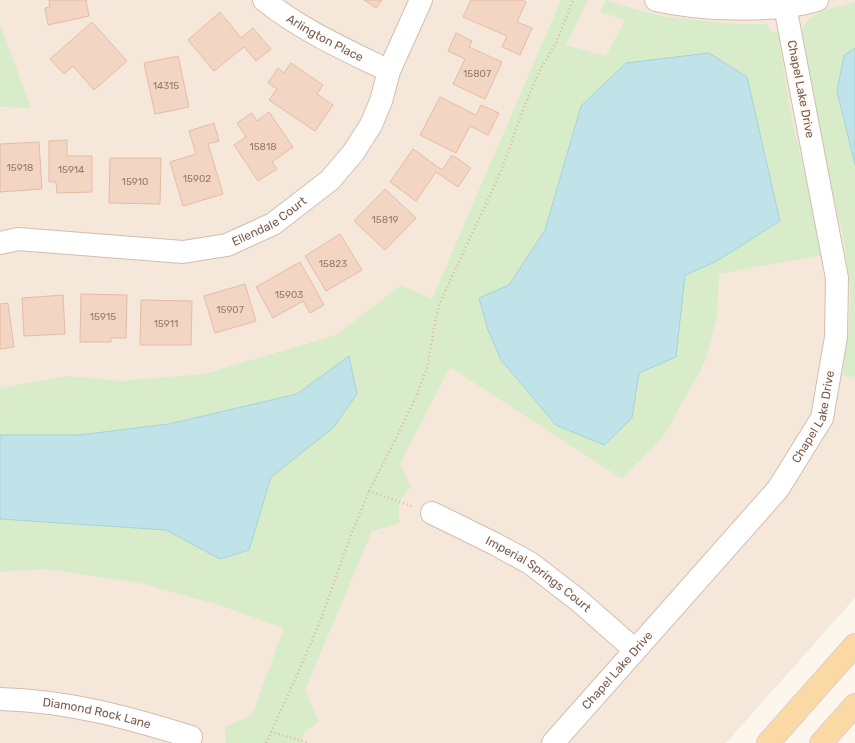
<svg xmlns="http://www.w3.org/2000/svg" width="855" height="743" font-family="Rubik,sans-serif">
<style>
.residential{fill:#f5e8da}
.green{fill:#d8ecc9}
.water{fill:#bfe3e8;stroke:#a5d3da}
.building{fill:#f3d5c3;stroke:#e6bba3}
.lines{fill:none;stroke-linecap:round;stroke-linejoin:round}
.minor-casing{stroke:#d1beb0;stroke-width:24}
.major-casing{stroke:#dad1cd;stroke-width:24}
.path{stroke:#d9b8a5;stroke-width:2.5;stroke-dasharray:1 3;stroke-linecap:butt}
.minor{stroke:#fff;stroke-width:22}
.major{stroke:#fbd9a5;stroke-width:22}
.labels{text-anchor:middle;stroke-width:3.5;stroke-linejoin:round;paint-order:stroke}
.number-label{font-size:10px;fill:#987a6a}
.street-label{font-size:12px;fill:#7a5c4d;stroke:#fffaf3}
</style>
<rect width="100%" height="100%" fill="#fdf6ec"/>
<polygon class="residential" points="0,0 855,0 855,598 726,743 0,743"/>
<g class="green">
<path d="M 561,0 L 588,0 L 566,45 L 606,56 L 625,20 L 600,12 L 606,0 L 634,9 L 667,17 L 737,24 L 767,24 L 771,32 L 779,31 L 785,80 L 793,124 L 804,171 L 822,255 L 719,274 L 717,318 L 704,364 L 663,437 L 622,479 L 450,367 L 400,464 L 411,487 C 398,499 397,506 400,523 L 372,531 L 305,690 L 319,722 L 305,731 L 301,743 L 226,743 L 225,727 L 252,715 L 284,628 L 219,605 L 140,583 L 46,569 L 0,572 L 0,388 L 68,376 L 120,381 L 204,374 L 336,335 L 401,285 L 432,299 Z"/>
<path d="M 855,2 L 855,377 L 842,375 L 849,331 L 850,288 L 844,240 L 818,136 L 801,40 C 801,36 802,31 803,28 C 809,10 840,7 855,2 Z"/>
<polygon points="0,24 31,108 0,107"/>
</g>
<g class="water">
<polygon points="855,48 855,165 837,91 844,55"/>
<polygon points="709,53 747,77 780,221 715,262 685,275 676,357 639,373 632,418 604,445 556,425 501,360 488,330 479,298 509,285 545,230 581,106 626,63"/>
<polygon points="349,356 357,394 333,428 271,477 249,550 220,559 166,530 0,519 0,435 79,435 169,424 297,394"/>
</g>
<g class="building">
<polygon points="49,0 86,0 89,16 48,25 45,8 50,7"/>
<polygon points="364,0 382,0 376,8"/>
<polygon points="471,0 521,0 526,2 517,22 532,28 520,55 502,47 507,36 463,17"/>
<polygon points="220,12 241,38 253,28 271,49 256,61 244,47 214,71 188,40"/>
<polygon points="92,22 127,61 94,90 73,66 64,74 50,59"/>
<polygon points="456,33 472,41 469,47 502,62 485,99 453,84 465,59 448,51"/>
<polygon points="178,56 189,107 155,114 144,63"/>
<polygon points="291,63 323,85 317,94 333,105 315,131 269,100 277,89 268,83 278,68 284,73"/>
<polygon points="440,97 476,115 481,105 499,113 488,135 470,126 456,153 420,135"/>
<polygon points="269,112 293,147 272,162 277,169 258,181 234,145 246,137 237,123 252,113 257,121"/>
<polygon points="214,123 219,141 208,144 223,194 183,206 170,162 196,154 189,131"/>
<polygon points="67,140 67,156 92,156 92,192 57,193 56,182 49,182 49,141"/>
<polygon points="39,142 42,189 0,192 0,144"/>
<polygon points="413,149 442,170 452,155 471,168 458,187 436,172 416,201 390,182"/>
<polygon points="110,158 161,158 160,204 109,203"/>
<polygon points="385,189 416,218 385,250 354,221"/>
<polygon points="340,234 362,270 326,291 305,256"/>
<polygon points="300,262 324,305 310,313 303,301 273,318 256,287"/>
<polygon points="245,284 256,321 215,333 204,296"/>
<polygon points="81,294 127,295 126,338 111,338 111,342 80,342"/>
<polygon points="63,295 65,334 24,336 22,298"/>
<polygon points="141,300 192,301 191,345 140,345"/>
<polygon points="8,303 14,347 0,349 0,304"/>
</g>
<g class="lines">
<defs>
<g id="minor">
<path id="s1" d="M 264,0 C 301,30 346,50 389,71"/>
<path d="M 656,0 C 699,10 775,13 817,0"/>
<path id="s2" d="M 0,243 L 18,239 L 183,252 L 227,245 L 273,224 L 330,180 L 353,153 L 371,125 L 381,101 L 389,71 L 421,0"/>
<path id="s3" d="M 432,513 L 495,544 L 530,563 L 578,600 L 635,650"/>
<path id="s4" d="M 0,699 C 68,701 127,717 191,737"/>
<path id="s5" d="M 553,743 L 778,489 L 822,418 L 836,337 L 837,278 L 785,6"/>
</g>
<g id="major">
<polyline points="768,743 855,645"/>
<polyline points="821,743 855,705"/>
</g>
</defs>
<use href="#minor" class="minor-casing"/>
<use href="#major" class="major-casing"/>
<g class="path">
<polyline points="369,491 414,507"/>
<polyline points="271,732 309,743"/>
<polyline points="266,743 298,673 323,614 347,545 369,491 392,446 416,397 427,368 436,317 441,300 500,174 526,102 540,70 556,43 573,0"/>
</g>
<use href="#minor" class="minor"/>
<use href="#major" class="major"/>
</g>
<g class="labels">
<g class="number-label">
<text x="477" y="77">15807</text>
<text x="166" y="89">14315</text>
<text x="263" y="150">15818</text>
<text x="20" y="171">15918</text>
<text x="71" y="173">15914</text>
<text x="197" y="182">15902</text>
<text x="135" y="185">15910</text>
<text x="385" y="223">15819</text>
<text x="333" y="267">15823</text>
<text x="289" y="298">15903</text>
<text x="230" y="313">15907</text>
<text x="103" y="320">15915</text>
<text x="166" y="327">15911</text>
</g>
<g class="street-label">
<text dy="4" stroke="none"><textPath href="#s1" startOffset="72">Arlington Place</textPath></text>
<text transform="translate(801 89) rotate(79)" y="4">Chapel Lake Drive</text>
<text dy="4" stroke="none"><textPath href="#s2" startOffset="277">Ellendale Court</textPath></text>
<text dy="4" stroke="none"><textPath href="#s5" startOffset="421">Chapel Lake Drive</textPath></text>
<text dy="4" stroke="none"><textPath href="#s3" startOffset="123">Imperial Springs Court</textPath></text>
<text dy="4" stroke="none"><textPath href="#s5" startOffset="97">Chapel Lake Drive</textPath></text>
<text dy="4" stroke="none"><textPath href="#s4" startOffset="98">Diamond Rock Lane</textPath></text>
</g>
</g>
</svg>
